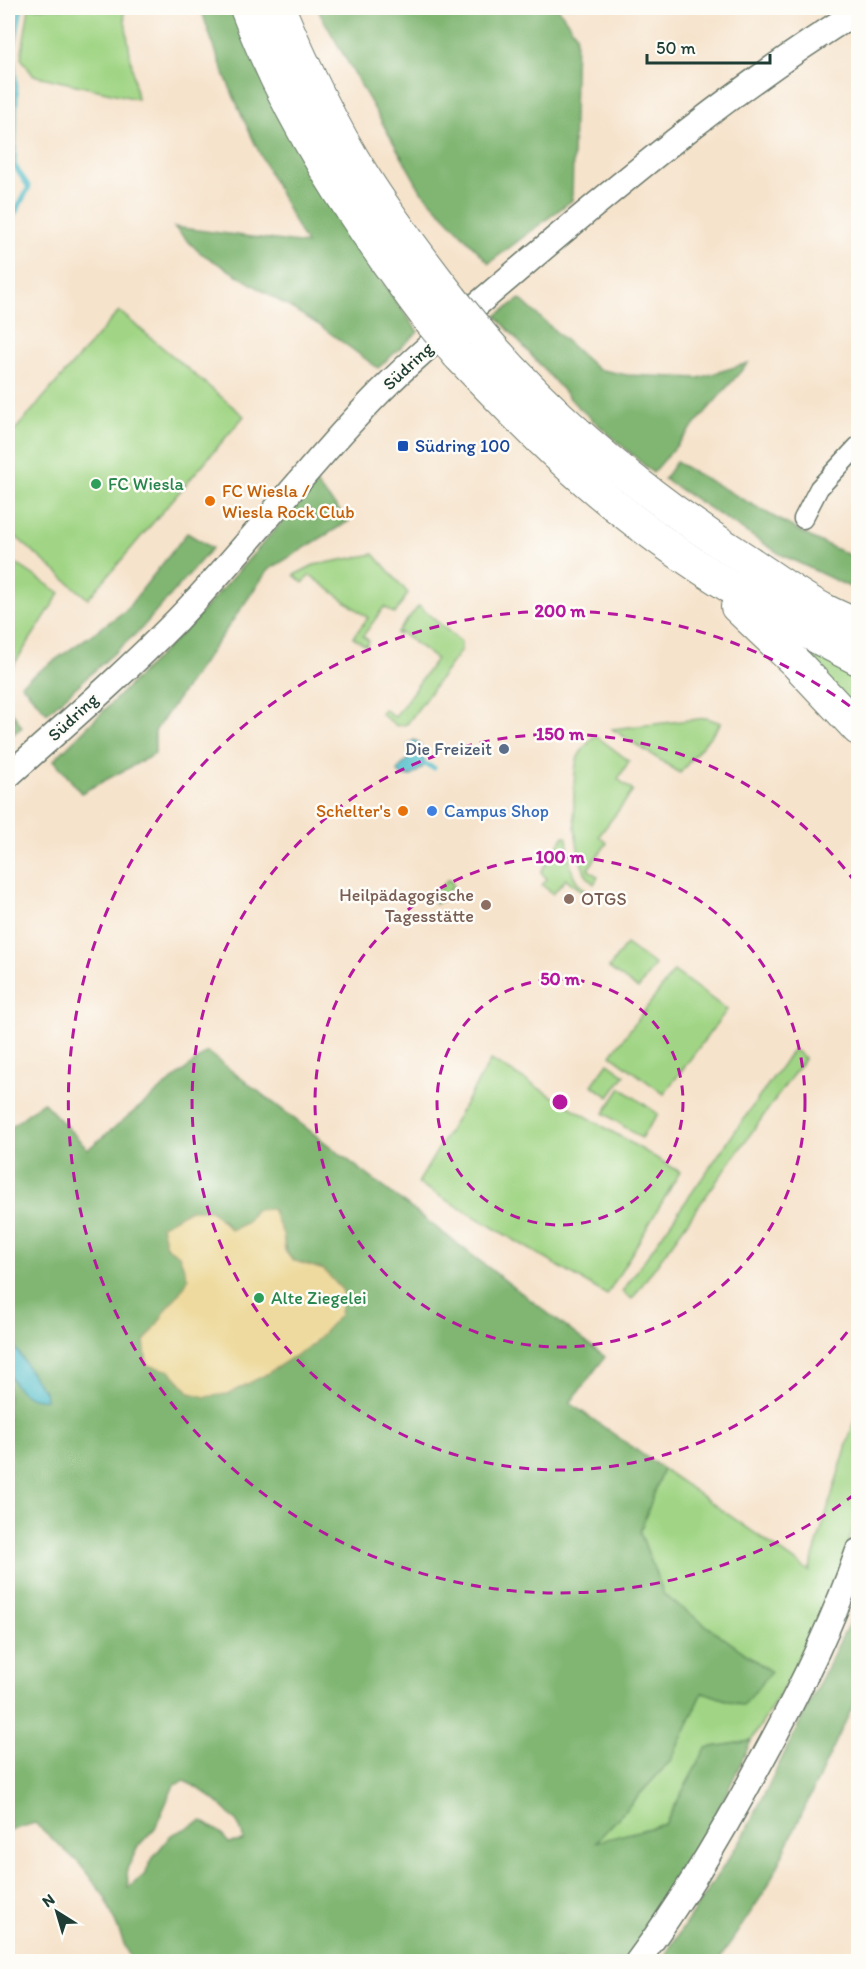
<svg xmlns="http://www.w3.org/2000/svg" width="866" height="1969" font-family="Itim,sans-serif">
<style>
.green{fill:#a1d585;stroke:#60895c;stroke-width:1.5}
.forest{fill:#80b672;stroke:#507a53;stroke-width:1.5;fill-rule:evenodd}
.sand{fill:#eeda9e;stroke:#868c69;stroke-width:1.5}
.water{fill:#51becb;stroke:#387e80;stroke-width:1.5}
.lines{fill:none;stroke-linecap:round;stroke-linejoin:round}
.stream{stroke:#51becb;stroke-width:5}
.street-casing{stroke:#6a7769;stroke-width:21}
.secondary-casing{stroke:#6a7769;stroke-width:27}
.highway-casing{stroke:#6a7769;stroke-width:34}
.street{stroke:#fff;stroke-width:18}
.secondary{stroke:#fff;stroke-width:24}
.highway{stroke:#fff;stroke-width:32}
.highway-bridge-casing{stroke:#6a7769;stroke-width:34;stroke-linecap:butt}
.highway-bridge{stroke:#fff;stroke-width:32}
.ring{fill:none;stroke:#b5179e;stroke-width:3;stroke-dasharray:10 8}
.transit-dot{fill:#1a4fb4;stroke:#fdfcf7;stroke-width:2}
.leisure-dot{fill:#2e9e5b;stroke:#fdfcf7;stroke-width:2}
.food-dot{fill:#e8710a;stroke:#fdfcf7;stroke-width:2}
.service-dot{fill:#5c6f8a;stroke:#fdfcf7;stroke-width:2}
.shop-dot{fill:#3f7fe0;stroke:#fdfcf7;stroke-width:2}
.education-dot{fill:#8d6e63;stroke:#fdfcf7;stroke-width:2}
.labels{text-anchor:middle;stroke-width:5;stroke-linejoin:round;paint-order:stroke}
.street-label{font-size:18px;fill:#1f3d34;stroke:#fdfcf7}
.transit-label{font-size:18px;fill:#164399;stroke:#fdfcf7;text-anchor:start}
.leisure-label{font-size:18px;fill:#27864d;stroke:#fdfcf7;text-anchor:start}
.food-label{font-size:18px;fill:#c56008;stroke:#fdfcf7;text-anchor:start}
.service-label{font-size:18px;fill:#4e5e75;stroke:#fdfcf7;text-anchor:end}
.shop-label{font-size:18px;fill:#366cbe;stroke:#fdfcf7;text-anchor:start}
.education-label{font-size:18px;fill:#785e54;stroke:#fdfcf7;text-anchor:end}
.centre{fill:#b5179e;stroke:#fdfcf7;stroke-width:3}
.ring-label{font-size:18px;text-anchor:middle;font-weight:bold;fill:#b5179e;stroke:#fdfcf7;stroke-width:5;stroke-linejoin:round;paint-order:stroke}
</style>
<rect width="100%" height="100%" fill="#fdfcf7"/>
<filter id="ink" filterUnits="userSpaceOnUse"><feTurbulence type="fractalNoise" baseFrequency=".0167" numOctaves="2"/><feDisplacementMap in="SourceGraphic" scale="12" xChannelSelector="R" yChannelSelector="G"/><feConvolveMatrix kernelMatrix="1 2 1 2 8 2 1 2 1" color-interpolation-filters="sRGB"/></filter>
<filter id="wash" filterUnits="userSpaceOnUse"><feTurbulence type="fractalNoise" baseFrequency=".008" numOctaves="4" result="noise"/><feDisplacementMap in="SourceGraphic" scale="24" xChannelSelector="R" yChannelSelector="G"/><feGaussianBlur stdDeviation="1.35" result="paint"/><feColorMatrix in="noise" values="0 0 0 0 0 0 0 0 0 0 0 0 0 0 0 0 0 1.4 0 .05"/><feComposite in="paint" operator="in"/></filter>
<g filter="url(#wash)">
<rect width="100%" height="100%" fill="#f6e3cc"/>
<g class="green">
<polygon points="29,8 123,8 137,99 33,75 21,58"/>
<polygon points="119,311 244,416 88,599 8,530 8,438"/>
<polygon points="374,554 408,593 395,614 384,607 363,636 369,641 366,646 353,637 368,618 310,575 303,583 294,575 314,565"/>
<polygon points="8,558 60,593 8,674"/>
<polygon points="419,606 461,642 461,650 407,724 397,726 381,714 384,709 395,717 436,659 400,632 398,635 396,633"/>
<polygon points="809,646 858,676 858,718 801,658"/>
<polygon points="707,718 721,723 680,773 612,729"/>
<path d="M 596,736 L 629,761 L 618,779 L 633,791 L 599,836 L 607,843 L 588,869 L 598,877 L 594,884 C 572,869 571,785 577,760 C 579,752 588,744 593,737 Z"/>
<path d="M 564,836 L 567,838 C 570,860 568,877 587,892 L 586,894 L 566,879 L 553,894 L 542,885 L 547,879 L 541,872 Z"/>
<polygon points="447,880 451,881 453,886 441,901 436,904 431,900"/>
<polygon points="626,944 655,965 638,989 609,968"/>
<polygon points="674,971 727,1010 664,1094 611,1055"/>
<polygon points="793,1049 805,1058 632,1299 622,1292"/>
<polygon points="491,1060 680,1172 607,1295 418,1183"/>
<polygon points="608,1063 625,1075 609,1097 592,1085"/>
<polygon points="621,1088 658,1114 641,1138 604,1113"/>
<polygon points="858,1408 858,1512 836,1582 788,1681 751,1741 706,1748 665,1824 595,1843 671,1760 703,1692 771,1672 664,1595 640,1532 663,1469 809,1571"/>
</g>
<g class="forest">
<path d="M 201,8 L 231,8 L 247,47 L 313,182 L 418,332 L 378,368 L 319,325 L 199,252 L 174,227 L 306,244 C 266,168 226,90 201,8 Z"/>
<polygon points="317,8 558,8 576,34 572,200 489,263 421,191"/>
<polygon points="520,299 597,369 627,375 699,378 748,363 653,473 576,405 496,316"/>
<polygon points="676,462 812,538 858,559 858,591 780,554 664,479"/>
<polygon points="316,484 349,521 268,570 155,731 155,754 81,793 54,760 189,626"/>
<polygon points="187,533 212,548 141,629 47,713 21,684 125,611"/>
<polygon points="8,706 22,727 8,738"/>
<path d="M 207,1052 L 605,1357 L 570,1403 L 663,1469 L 640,1532 L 664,1595 L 771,1672 L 743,1706 L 703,1692 L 671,1760 L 596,1842 L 665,1824 L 706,1748 L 751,1741 L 696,1859 L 632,1961 L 131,1961 L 105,1897 L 79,1863 L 35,1823 L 8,1831 L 8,1369 L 13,1380 L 45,1391 L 36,1383 L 13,1346 L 8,1341 L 8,1129 L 43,1102 L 88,1149 ZM 255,1210 L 283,1234 C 286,1266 297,1262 324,1270 L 312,1345 L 295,1355 L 190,1393 L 170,1371 L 155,1330 L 170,1305 L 182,1292 L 189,1279 L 179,1255 L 166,1246 L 222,1219 L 231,1231 L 246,1223 ZM 184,1781 C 203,1789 245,1819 243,1841 L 229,1843 L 218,1831 L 202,1821 L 171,1835 L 154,1856 L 144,1875 L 128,1888 L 127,1869 L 139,1845 L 155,1828 L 174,1785 Z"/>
<polygon points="858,1598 858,1695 767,1888 718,1961 661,1961 744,1835 849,1623"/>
</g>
<path class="sand" d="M 272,1209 L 283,1234 L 285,1251 L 292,1260 L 324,1270 L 343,1291 L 340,1315 L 312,1345 L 265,1375 L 228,1394 L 205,1397 L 190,1393 L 170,1371 L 147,1365 L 144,1341 C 155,1330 160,1318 169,1306 C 176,1296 182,1292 188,1279 L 179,1255 L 166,1246 L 161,1226 L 189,1210 L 211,1210 L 231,1230 L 246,1223 L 255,1210 Z"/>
<g class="water">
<path d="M 414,740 L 418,742 L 425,755 L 423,767 L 412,776 L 403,776 L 398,772 L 398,769 C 409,758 411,762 408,745 Z"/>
<path d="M 8,1341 C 25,1354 28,1377 45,1391 L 46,1399 C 27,1401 14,1389 8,1370 C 6,1362 7,1350 8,1341 Z"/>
</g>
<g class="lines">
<g class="stream">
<polyline points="8,226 29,187 14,165 16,93 13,50 21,8"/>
<polyline points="424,764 434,768"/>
</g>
</g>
</g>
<g filter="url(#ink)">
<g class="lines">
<defs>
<polyline id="street" points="803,519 819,488 858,446"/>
<g id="secondary">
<path d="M 8,776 C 65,725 123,675 177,620 C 248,547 309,464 381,391 C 428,344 481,302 532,258 C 637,169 742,83 858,11"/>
<path d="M 637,1962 C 683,1900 722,1834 758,1767 C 796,1698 832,1626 858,1551"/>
</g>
<g id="highway">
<path d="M 246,8 C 289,122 356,223 429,320"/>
<path d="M 279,8 C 303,65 330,122 363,175 C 390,218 421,259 452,299"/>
<path d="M 478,331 C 555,422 649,498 748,561 C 772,577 796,595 821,608 C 833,615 846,620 858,625"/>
<path d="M 458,355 C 500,399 542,443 588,483 C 670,554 762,610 858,659"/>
<polyline points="737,607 797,664 858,729"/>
</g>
</defs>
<use href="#street" class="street-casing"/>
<use href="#secondary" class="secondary-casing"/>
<use href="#highway" class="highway-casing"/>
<use href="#street" class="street"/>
<use href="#secondary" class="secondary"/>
<use href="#highway" class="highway"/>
<defs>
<g id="highway-bridge">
<polyline points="452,299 478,331"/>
<polyline points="429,320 458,355"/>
</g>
</defs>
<use href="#highway-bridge" class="highway-bridge-casing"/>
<use href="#highway-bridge" class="highway-bridge"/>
</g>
</g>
<g class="ring">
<circle cx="560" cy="1102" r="123"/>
<circle cx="560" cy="1102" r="245"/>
<path d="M858 1318A368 368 0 1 1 858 886"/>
<path d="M855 1494A491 491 0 1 1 855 710"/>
</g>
<rect class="transit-dot" x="397" y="440" width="12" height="12" rx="3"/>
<g class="leisure-dot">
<circle cx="96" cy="484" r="6"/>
<circle cx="259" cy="1298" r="6"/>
</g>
<g class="food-dot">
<circle cx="210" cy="501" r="6"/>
<circle cx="403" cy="811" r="6"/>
</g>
<circle class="service-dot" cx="504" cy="749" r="6"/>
<circle class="shop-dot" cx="432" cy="811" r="6"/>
<g class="education-dot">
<circle cx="569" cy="899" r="6"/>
<circle cx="486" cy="905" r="6"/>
</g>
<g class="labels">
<g class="street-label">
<text transform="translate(408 366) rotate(-43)" y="6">Südring</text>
<text transform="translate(73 717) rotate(-43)" y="6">Südring</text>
</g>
<g class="transit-label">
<text x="415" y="452">Südring 100</text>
</g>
<g class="leisure-label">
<text x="108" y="490">FC Wiesla</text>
<text x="271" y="1304">Alte Ziegelei</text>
</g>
<g class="food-label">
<text x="222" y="497">FC Wiesla /<tspan x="222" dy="21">Wiesla Rock Club</tspan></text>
<text x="391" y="817" text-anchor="end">Schelter's</text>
</g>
<g class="service-label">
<text x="492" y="755">Die Freizeit</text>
</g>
<g class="shop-label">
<text x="444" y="817">Campus Shop</text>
</g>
<g class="education-label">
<text x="474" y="901">Heilpädagogische<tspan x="474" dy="21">Tagesstätte</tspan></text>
<text x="581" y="905" text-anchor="start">OTGS</text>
</g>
</g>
<circle cx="560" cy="1102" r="9" class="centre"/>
<g class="ring-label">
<text x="560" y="617">200 m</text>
<text x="560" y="740">150 m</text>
<text x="560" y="863">100 m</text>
<text x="560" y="985">50 m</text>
</g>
<rect width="866" height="1969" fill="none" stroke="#fdfcf7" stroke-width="30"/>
<g transform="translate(57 1912) rotate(323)" stroke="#fdfcf7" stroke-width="4.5" paint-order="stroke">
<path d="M0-4.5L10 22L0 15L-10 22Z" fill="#1f3d34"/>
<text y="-9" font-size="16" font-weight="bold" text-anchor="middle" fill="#1f3d34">N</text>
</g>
<path d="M647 54v9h123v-9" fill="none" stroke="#1f3d34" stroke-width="3"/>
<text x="656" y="54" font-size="18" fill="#1f3d34" stroke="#fdfcf7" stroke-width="4.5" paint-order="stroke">50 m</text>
</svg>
